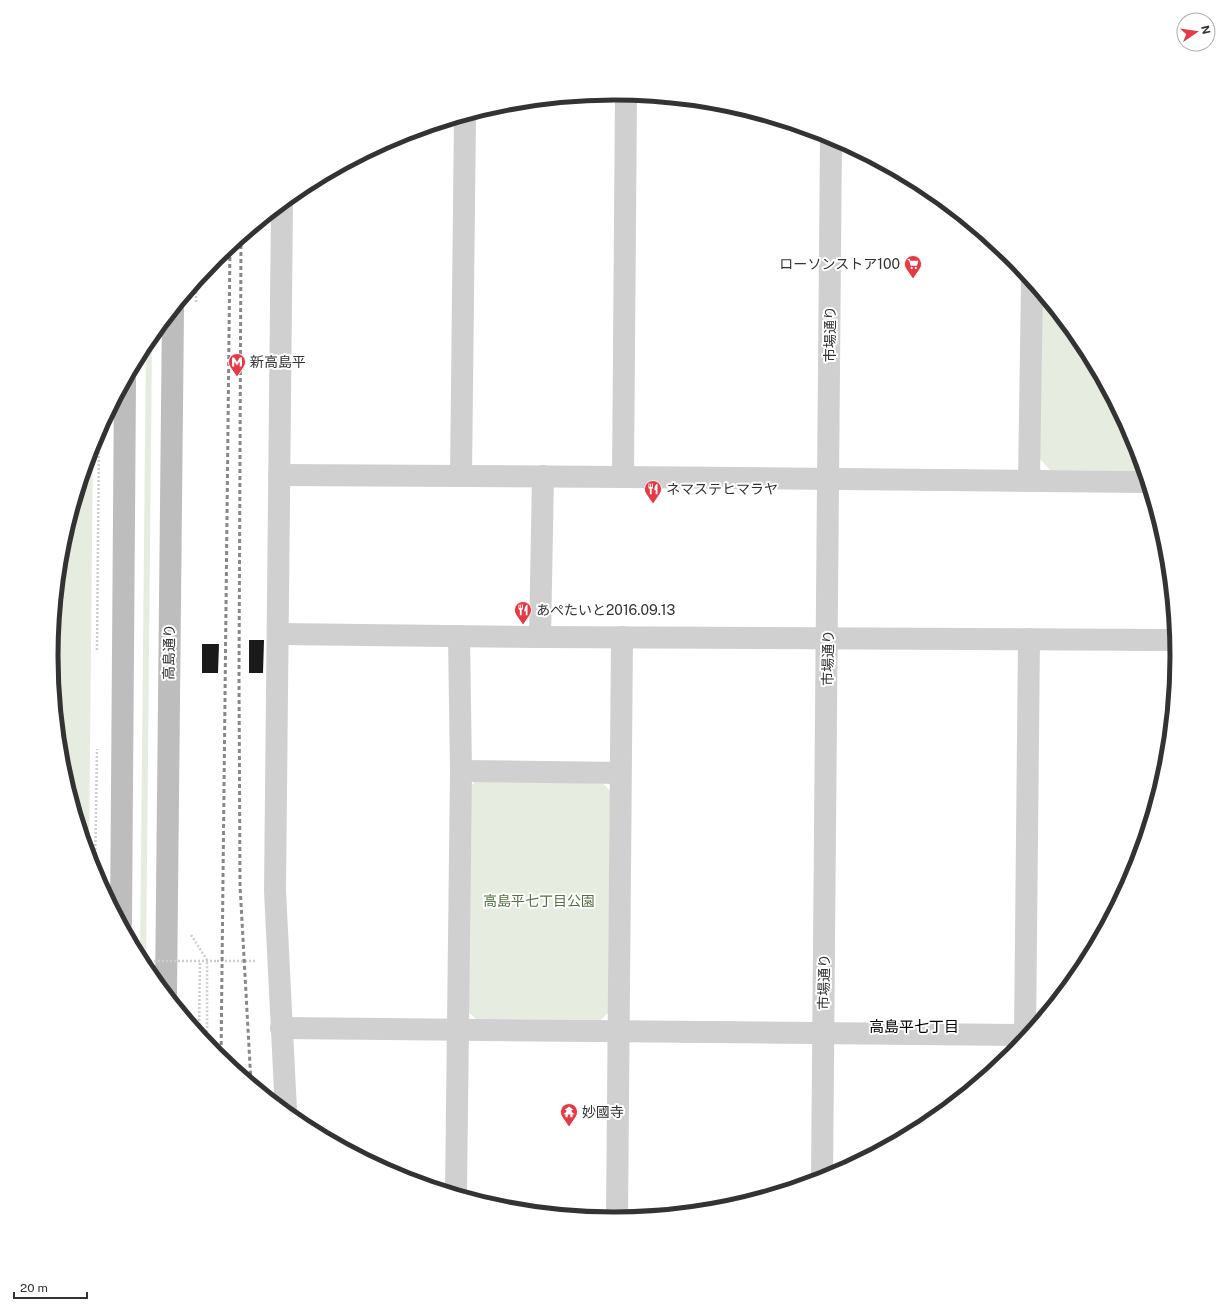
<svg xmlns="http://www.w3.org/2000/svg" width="1228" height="1312" font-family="'Public Sans','Noto Sans JP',sans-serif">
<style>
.green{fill:#e6ecdf}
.building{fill:#1a1a1a}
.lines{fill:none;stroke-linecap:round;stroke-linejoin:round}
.path{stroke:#cdcdcd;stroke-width:2.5;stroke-dasharray:2 2;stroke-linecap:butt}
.minor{stroke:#d0d0d0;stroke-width:22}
.tertiary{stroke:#d0d0d0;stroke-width:22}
.secondary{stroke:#bdbdbd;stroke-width:22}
.rail{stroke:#888;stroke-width:3;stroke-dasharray:4 3;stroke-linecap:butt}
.path-bridge{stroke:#cdcdcd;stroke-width:2.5;stroke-dasharray:2 2;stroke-linecap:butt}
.labels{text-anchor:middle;stroke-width:4;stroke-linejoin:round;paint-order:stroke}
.poi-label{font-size:14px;fill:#333;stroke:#fff;text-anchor:start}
.street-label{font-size:14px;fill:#333;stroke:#fff}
.park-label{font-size:14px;fill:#56703f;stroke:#fff}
.neighbourhood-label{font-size:15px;fill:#000;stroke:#fff}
.rim{fill:none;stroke:#333;stroke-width:5}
</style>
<rect width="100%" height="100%" fill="#fff"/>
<g class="green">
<polygon points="1042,295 1082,343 1134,441 1144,471 1050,470 1040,459"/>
<polygon points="152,336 146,969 140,957 146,344"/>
<polygon points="93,443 89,857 62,766 51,656 62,546"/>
<polygon points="478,779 601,781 610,791 608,1013 601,1020 476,1019 468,1012 470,787"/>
</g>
<g class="building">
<polygon points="249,640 264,640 263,673 249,673"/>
<polygon points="202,644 219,644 218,673 202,673"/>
</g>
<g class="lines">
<g class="path">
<polyline points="196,302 196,282"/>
<polyline points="97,650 99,432"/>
<polyline points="95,874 97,749"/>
<polyline points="191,935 207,960 207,1043"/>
<polyline points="217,961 256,961"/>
<polyline points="199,1033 200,961"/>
</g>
<g class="minor">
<polyline points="282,204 275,891 286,1111"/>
<polyline points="279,475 623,477 1147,482"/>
<polyline points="461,476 465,116"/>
<polyline points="623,477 626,94"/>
<polyline points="1029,481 1032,282"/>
<polyline points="279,634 540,637 1175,640"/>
<polyline points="540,637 543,476"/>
<polyline points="461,771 620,773"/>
<polyline points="281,1028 1028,1035"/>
<polyline points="1025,1038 1029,639"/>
<polyline points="456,1193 461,771 459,636"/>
<polyline points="617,1219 622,637"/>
</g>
<polyline class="tertiary" points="822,1178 831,137"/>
<g class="secondary">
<polyline points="121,923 125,381"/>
<polyline points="166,993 173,310"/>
</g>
<g class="rail">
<polyline points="241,238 239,676 240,885 251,1083"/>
<polyline points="221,1059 230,246"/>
</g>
<polyline class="path-bridge" points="142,961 217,961"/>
</g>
<defs>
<symbol id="supermarket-pin" viewBox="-11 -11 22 30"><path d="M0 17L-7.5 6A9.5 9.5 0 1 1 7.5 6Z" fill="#e63946" stroke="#fff"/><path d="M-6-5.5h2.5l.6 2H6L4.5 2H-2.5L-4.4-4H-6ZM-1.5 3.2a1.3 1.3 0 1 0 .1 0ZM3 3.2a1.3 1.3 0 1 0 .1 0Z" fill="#fff"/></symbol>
<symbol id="metro-pin" viewBox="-11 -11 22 30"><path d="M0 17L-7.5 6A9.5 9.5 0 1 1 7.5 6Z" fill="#e63946" stroke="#fff"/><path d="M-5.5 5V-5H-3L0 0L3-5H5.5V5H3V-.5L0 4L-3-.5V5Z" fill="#fff"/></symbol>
<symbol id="restaurant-pin" viewBox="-11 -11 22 30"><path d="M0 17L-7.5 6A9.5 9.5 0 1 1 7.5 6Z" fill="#e63946" stroke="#fff"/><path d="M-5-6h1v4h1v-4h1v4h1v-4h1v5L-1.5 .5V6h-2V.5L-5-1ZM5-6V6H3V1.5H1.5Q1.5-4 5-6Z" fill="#fff"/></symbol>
<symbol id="temple-pin" viewBox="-11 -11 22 30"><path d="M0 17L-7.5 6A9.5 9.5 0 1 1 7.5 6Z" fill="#e63946" stroke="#fff"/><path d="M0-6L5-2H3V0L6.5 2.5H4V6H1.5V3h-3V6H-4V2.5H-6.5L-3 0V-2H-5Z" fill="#fff"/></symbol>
</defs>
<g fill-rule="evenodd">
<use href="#supermarket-pin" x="903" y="254" width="20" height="27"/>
<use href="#metro-pin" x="227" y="352" width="20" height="27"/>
<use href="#restaurant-pin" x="643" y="479" width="20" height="27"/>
<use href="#restaurant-pin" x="513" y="600" width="20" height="27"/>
<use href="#temple-pin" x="559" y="1102" width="20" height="27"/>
</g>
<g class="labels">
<g class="poi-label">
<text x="900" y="269" text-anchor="end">ローソンストア100</text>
<text x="250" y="367">新高島平</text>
<text x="666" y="494">ネマステヒマラヤ</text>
<text x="536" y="615">あぺたいと2016.09.13</text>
<text x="582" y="1117">妙國寺</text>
</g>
<g class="street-label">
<text transform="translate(830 334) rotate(-90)" y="5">市場通り</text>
<text transform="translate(169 652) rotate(-89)" y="5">高島通り</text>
<text transform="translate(828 658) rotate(-89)" y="5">市場通り</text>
<text transform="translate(824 982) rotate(-89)" y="5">市場通り</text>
</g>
<g class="park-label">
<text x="539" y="906">高島平七丁目公園</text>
</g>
<g class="neighbourhood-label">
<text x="914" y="1032">高島平七丁目</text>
</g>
</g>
<path d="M0 0H1228V1312H0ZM58 656a556 556 0 1 1 1112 0a556 556 0 1 1-1112 0Z" fill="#fff" fill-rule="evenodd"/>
<path class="rim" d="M58 656a556 556 0 1 1 1112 0a556 556 0 1 1-1112 0Z"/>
<g transform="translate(1196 32) rotate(77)"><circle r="19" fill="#ffffff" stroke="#adadad"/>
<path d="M0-3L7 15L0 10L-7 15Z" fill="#e63946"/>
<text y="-6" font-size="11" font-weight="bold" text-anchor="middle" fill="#333333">N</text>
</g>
<path d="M14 1292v6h73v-6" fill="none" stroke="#333333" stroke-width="2"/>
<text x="20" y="1292" font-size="12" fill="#333333" stroke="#ffffff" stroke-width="3" paint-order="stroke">20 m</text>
</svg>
